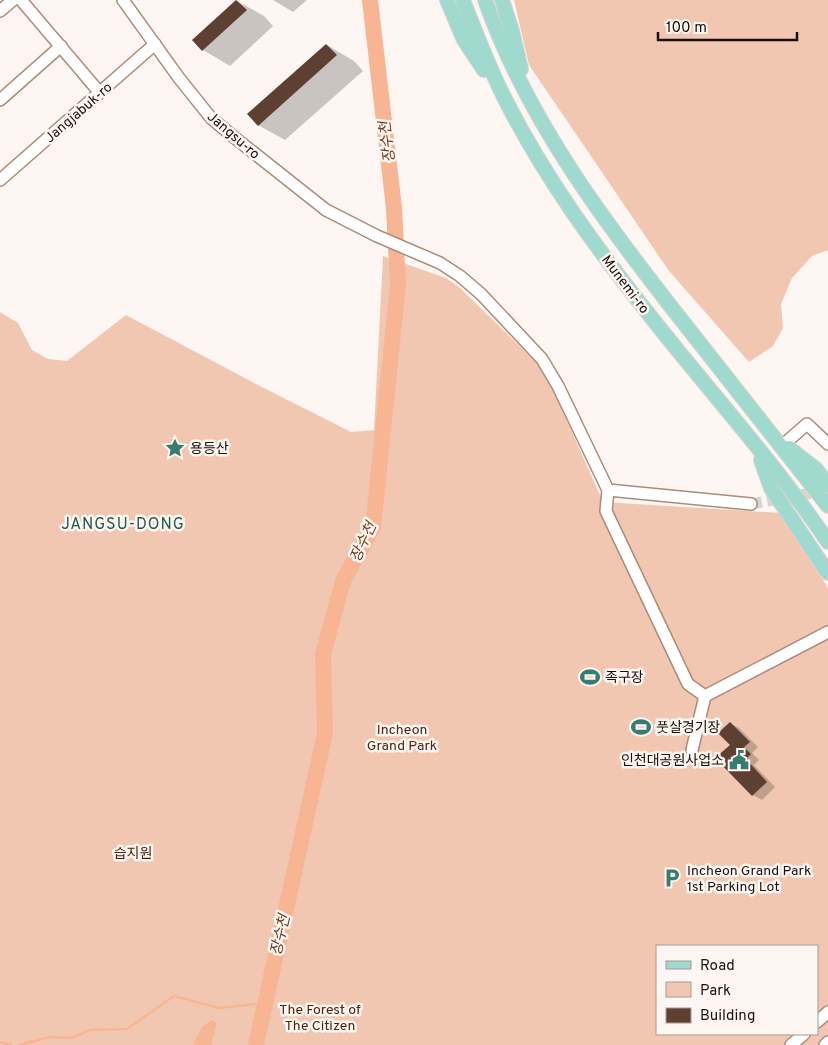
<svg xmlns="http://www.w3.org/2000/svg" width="828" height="1045" font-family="Overpass,'Noto Sans KR',sans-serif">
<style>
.green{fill:#f2c7b2;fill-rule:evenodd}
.water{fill:#f8b593}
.shadow{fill:#0003}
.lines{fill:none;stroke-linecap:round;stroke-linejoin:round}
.stream{stroke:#f8b593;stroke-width:2.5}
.river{stroke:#f8b593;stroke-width:16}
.building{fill:#5d4031}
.minor-tunnel{stroke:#dbd3cf;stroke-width:11;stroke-dasharray:11 5.5;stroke-linecap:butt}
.minor-casing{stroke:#ac8b7a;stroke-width:14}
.major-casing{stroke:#d6d4d3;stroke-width:16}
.minor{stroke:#fff;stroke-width:11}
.major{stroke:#a0d9ce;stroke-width:14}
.labels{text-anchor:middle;stroke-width:5;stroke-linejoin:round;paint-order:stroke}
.street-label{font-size:14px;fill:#1b0f09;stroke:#fdf6f2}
.poi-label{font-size:14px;fill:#1b0f09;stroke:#fdf6f2;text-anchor:start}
.park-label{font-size:14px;fill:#4d230b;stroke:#fdf6f2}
.water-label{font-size:15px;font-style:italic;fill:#743714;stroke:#fdf6f2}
.quarter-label{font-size:16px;letter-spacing:1px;fill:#23594f;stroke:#fdf6f2}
</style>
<rect width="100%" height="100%" fill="#fdf6f2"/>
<g class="green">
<polygon points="514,0 828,0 828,250 812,256 792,278 781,304 783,328 773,346 749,362 669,271 529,65"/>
<path d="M 383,256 L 446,278 L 459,287 L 545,371 L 603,502 L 781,513 L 828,588 L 828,1045 L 0,1045 L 0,312 L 18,323 L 32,350 L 48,359 L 67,361 L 126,315 L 256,384 L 351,432 L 374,430 ZM 657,946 L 817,946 L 817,1034 L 657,1034 Z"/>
</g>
<polygon class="water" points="211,1020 217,1023 211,1045 193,1045 202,1027"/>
<g class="shadow">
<polygon points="273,0 307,0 293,12"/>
<polygon points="237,1 264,16 273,26 230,66 203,50 194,40"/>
<polygon points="327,45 354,61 363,71 285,140 258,125"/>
<polygon points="730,723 739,728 758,747 752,753 759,760 754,765 775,787 762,800 753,795 731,745"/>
</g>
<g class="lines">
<g class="stream">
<polyline points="0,1042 11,1045"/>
<polyline points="20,1045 50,1037 71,1038 90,1030 127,1029 174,996 219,1008 256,1004"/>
</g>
<polyline class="river" points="256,1045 325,733 323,654 343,581 373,527 398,285 394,208 370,0"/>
</g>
<g class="building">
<polygon points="236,0 247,10 202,51 192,40"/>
<polygon points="326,44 337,55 258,126 247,114"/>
<polygon points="730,722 750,742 744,747 751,754 746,759 767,782 752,796 715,758 730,745 718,733"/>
</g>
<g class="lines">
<polyline class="minor-tunnel" points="751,504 823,491"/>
<defs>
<g id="minor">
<polyline points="21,0 100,93"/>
<polyline points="123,0 179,78 211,118 235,138 326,210 377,236 440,263 460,276 481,294 542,359 558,386 608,490 751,504"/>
<polyline points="0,11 13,0"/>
<polyline points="0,100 61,46"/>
<polyline points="0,180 155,44"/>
<polyline points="784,444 807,424 828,444"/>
<polyline points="608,490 606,511 688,684 705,696"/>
<polyline points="692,750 705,696 828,632"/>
<polyline points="817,1022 828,1012"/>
<polyline points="791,1045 804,1034"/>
<polyline points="825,1045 828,1042"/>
</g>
<g id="major">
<polyline points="447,0 464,40 484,70"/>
<path d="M 463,0 C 476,34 489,68 506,101 C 545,178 597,249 651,317 C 710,392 775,463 828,542"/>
<path d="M 485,0 C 528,122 608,227 687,327 C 734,387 781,446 828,506"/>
<polyline points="502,0 512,31 521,69"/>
<polyline points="789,448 816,469 828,485"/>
<polyline points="761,460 771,488 828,573"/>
</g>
</defs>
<use href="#minor" class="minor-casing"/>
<use href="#major" class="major-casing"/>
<use href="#minor" class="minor"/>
<use href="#major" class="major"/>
</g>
<defs>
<symbol id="sight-bare" viewBox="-9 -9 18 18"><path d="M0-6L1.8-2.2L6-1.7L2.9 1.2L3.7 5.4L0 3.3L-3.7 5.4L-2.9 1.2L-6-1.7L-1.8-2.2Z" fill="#387b6f" stroke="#fdf6f2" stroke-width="2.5" paint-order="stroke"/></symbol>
<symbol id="stadium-bare" viewBox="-9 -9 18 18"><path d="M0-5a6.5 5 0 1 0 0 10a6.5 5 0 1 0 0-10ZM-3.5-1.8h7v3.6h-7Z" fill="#387b6f" stroke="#fdf6f2" stroke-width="2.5" paint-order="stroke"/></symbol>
<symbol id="civic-bare" viewBox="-9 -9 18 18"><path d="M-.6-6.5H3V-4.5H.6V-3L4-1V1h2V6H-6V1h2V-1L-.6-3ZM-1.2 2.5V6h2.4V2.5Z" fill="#387b6f" stroke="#fdf6f2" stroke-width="2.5" paint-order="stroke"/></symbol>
<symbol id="parking-bare" viewBox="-9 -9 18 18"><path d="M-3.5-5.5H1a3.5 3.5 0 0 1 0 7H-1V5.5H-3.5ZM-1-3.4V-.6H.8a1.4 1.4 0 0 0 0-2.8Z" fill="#387b6f" stroke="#fdf6f2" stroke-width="2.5" paint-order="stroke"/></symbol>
</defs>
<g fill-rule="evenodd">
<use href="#sight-bare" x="161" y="434" width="28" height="28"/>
<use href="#stadium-bare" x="576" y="663" width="28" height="28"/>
<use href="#stadium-bare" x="627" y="713" width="28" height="28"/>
<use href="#civic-bare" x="725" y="746" width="28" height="28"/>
<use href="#parking-bare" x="658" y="864" width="28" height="28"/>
</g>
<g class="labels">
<g class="street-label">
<text transform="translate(78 112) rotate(-41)" y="5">Jangjabuk-ro</text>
<text transform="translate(234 135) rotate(41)" y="5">Jangsu-ro</text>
<text transform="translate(626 284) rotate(53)" y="5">Munemi-ro</text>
</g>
<g class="poi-label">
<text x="190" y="453">용등산</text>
<text x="605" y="682">족구장</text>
<text x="656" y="732">풋살경기장</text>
<text x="724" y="765" text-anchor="end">인천대공원사업소</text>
<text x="687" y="875">Incheon Grand Park<tspan x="687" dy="16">1st Parking Lot</tspan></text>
</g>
<g class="park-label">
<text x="402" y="734">Incheon<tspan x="402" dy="16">Grand Park</tspan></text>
<text x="133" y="858">습지원</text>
<text x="320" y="1014">The Forest of<tspan x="320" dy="16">The Citizen</tspan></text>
</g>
<g class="water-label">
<text transform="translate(387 142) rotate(-97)" y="5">장수천</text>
<text transform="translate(363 542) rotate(-65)" y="5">장수천</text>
<text transform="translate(280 935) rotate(-77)" y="5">장수천</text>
</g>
<g class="quarter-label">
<text x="123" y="529">JANGSU-DONG</text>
</g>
</g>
<rect x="656" y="945" width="162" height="90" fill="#fdf6f2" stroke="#a39a95"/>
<rect x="666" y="961" width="25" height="8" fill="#a0d9ce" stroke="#a39a95"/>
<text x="700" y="970" font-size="15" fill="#1b0f09">Road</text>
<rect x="666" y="982" width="25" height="15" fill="#f2c7b2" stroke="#a39a95"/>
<text x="700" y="995" font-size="15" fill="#1b0f09">Park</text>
<rect x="666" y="1008" width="25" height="15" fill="#5d4031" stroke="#a39a95"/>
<text x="700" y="1020" font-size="15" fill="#1b0f09">Building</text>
<path d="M658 32v8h139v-8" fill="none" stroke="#1b0f09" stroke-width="2.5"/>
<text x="666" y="32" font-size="15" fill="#1b0f09" stroke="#fdf6f2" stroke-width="4" paint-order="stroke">100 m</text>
</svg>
